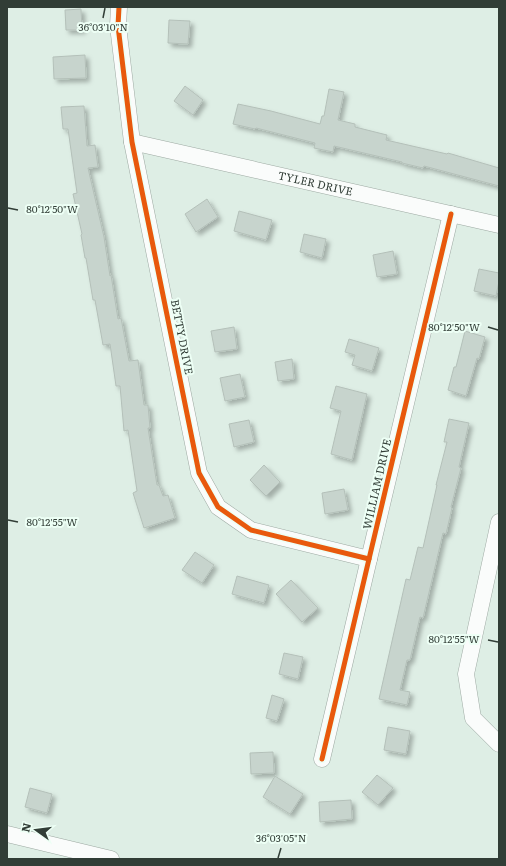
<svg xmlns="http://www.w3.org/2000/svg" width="506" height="866" font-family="Literata,serif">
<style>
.building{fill:#c7d4cd;stroke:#b4c0b9;filter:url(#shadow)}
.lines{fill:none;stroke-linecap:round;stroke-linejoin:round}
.minor-casing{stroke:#9da9a2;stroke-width:17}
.minor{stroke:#fafcfb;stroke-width:16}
.cycleway-casing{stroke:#edfff5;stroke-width:8}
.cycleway{stroke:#e8590c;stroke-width:5}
.ticks{fill:none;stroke:#313d36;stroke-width:1.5}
.labels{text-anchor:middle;stroke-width:4;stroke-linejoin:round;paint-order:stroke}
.street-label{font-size:11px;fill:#313d36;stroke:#edfff5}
.ticks-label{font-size:10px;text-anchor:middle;fill:#313d36;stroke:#edfff5;stroke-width:4;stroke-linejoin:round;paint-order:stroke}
</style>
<defs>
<filter id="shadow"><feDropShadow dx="3.5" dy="3.5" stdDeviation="2" flood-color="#0004"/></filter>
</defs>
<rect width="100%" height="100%" fill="#deeee5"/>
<g class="building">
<polygon points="81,9 82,30 66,30 65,10"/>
<polygon points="169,20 190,21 188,44 168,43"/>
<polygon points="85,55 86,78 54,79 53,57"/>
<polygon points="185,86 203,100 193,115 174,101"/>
<polygon points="329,89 344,92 338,120 355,124 355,127 387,135 386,140 447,154 448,153 499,168 499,186 424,166 423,168 402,163 402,162 334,146 333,152 314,148 315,143 256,128 255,129 233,124 238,104 271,111 320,124 322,116 324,116"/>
<polygon points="84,106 87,146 95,145 98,167 88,168 104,237 110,276 111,275 118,319 121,318 129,361 138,360 144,405 148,405 150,428 148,428 157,485 159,485 163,496 168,495 175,518 144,528 133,493 137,491 128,430 124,431 120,386 116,386 110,344 103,345 95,300 93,300 86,258 85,258 81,235 82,234 73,194 77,193 68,129 63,129 61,107"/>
<polygon points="207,199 218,217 196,232 185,214"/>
<polygon points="239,211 272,220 266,240 234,231"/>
<polygon points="304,234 326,239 322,258 300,252"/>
<polygon points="393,251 397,274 377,277 373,255"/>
<polygon points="479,269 499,273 499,281 496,296 474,291"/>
<polygon points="234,327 237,349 215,352 211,331"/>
<polygon points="465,331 485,337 479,359 477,358 466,396 448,390 454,367 456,367"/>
<polygon points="349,339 379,348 372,371 352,365 355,355 345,352"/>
<polygon points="292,359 294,379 278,381 275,362"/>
<polygon points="240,374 245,397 225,401 220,378"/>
<polygon points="336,386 367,394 352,460 331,454 341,411 330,408"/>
<polygon points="449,419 469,423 459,467 461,468 451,507 452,508 446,534 443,533 423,618 420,617 410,660 407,660 400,690 410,692 407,705 379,699 406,579 410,580 418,547 423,548 437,485 436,485 447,442 444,442"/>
<polygon points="249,420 254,442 234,447 229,424"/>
<polygon points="264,465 280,482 266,496 250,480"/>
<polygon points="344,489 348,510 325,514 322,493"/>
<polygon points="195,552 214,565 202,583 182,570"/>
<polygon points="237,576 269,585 264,603 232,594"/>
<polygon points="291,580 318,608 302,622 276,594"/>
<polygon points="284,653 303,657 298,679 279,674"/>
<polygon points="272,695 284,699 277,721 266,718"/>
<polygon points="388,727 410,731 406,754 384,750"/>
<polygon points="273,752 274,773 251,774 250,753"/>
<polygon points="377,775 393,788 378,805 362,792"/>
<polygon points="275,776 303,794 290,814 263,797"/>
<polygon points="30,788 52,794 47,813 25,807"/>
<polygon points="351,800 352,819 320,822 319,802"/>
</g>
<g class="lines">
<defs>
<g id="minor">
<polyline points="119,7 118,26 132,142 199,473 218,507 251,530 369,559"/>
<path id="s1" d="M 132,142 L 499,225"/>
<polyline points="499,522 466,674 473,718 499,744"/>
<polyline points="322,759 369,559 451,214"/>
<polyline points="7,834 111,859"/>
</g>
</defs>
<use href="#minor" class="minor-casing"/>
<use href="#minor" class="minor"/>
<defs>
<g id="cycleway">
<polyline points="119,7 118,26 132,142 199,473 218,507 251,530 369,559"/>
<polyline points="322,759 369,559 451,214"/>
</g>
</defs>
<use href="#cycleway" class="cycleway-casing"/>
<use href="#cycleway" class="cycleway"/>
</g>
<path class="ticks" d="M 103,18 L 105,8M 8,208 L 18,210M 488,327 L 498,330M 8,520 L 18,522M 488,640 L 498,642M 278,858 L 281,848"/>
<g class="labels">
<g class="street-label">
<text dy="4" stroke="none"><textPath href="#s1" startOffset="188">TYLER DRIVE</textPath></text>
<text transform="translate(182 337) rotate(79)" y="4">BETTY DRIVE</text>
<text transform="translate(377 484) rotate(-77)" y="4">WILLIAM DRIVE</text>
</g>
</g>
<g class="ticks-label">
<text x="103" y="31">36°03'10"N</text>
<text x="52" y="213">80°12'50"W</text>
<text x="454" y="331">80°12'50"W</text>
<text x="52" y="526">80°12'55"W</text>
<text x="454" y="643">80°12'55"W</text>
<text x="281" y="842">36°03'05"N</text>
</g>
<rect width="506" height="866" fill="none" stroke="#313d36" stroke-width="16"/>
<g transform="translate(36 830) rotate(284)" stroke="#edfff5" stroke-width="3" paint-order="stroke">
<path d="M0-3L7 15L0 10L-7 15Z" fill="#313d36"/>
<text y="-6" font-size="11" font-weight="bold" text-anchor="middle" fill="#313d36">N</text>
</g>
</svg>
